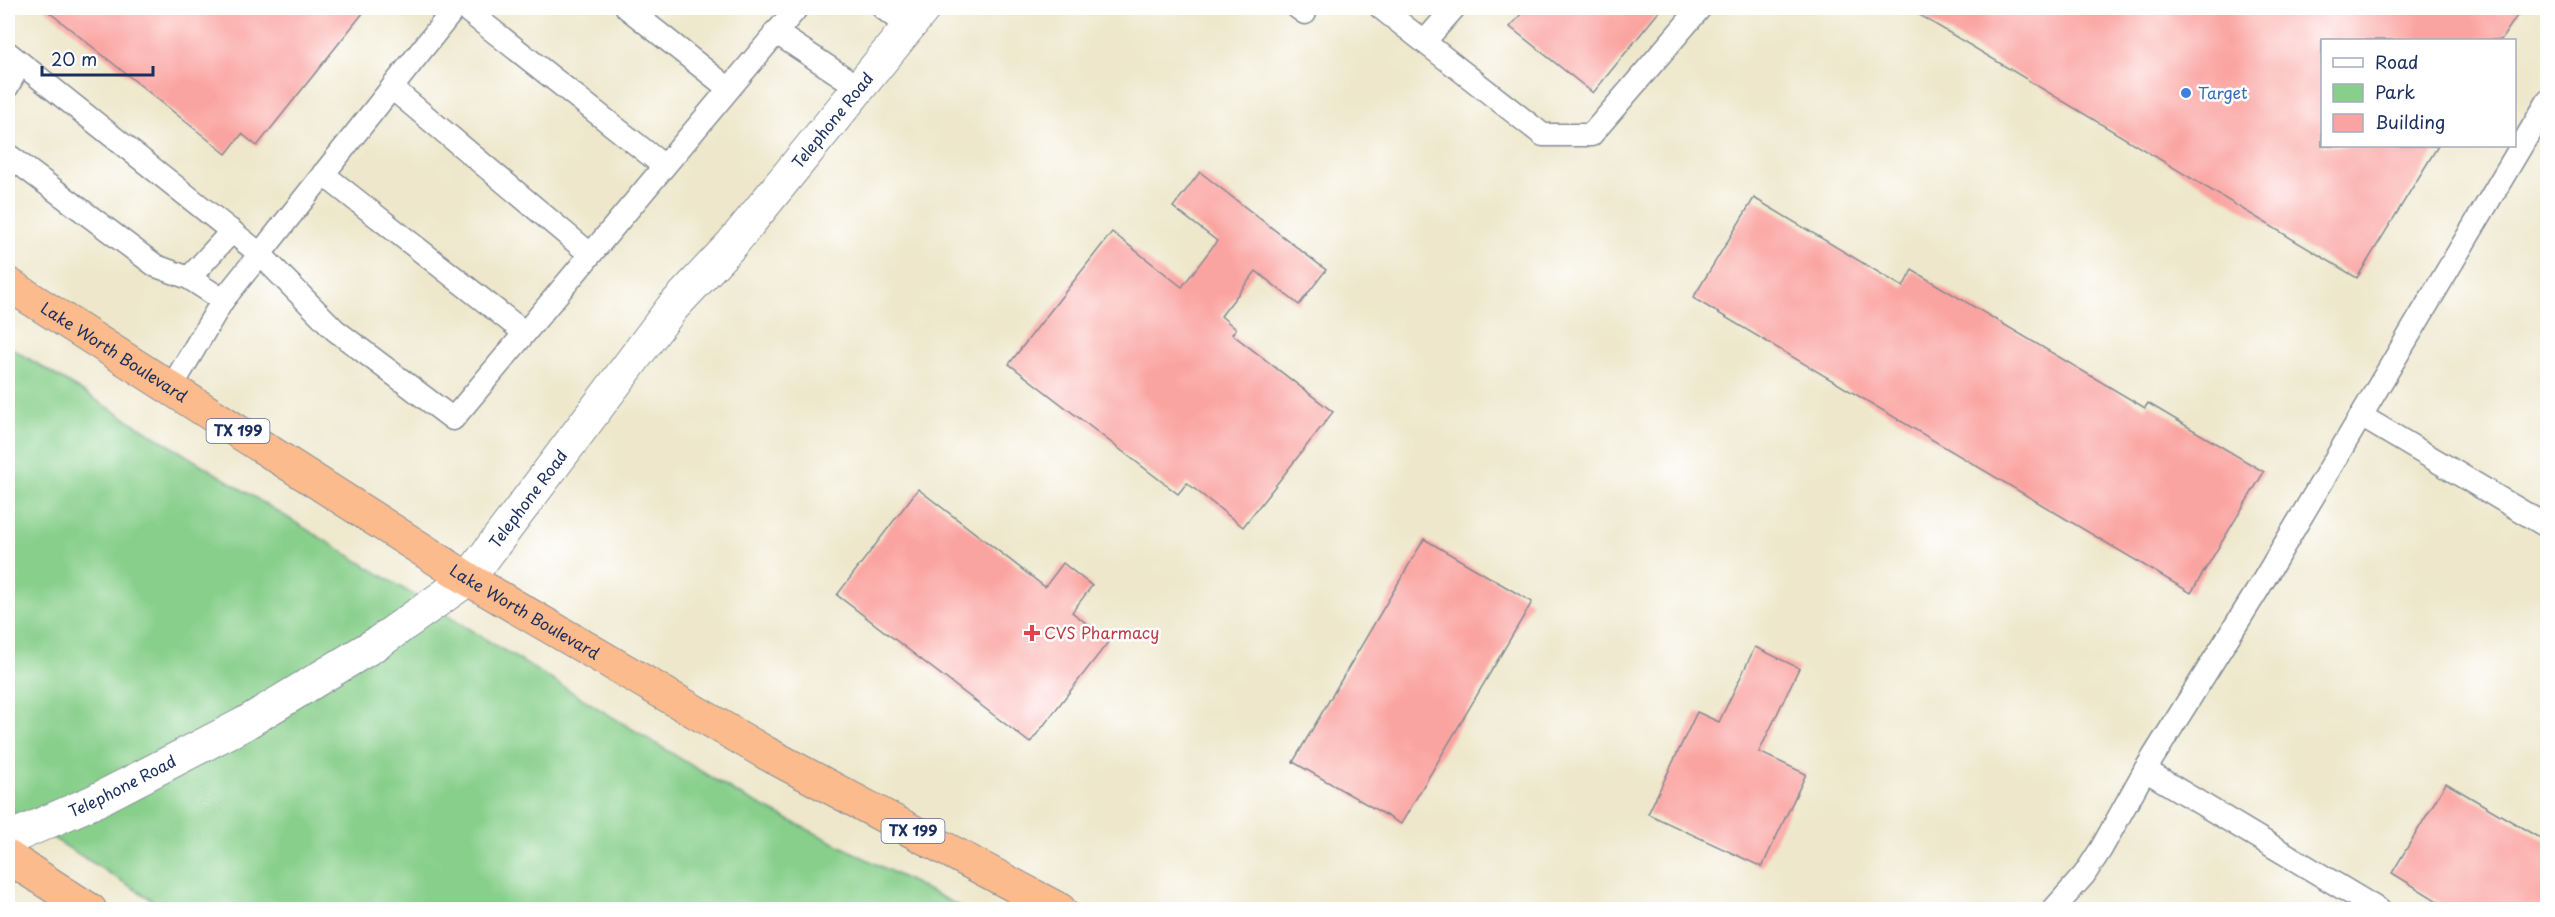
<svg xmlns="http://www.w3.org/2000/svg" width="2555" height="917" font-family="'Playpen Sans',sans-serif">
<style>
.green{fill:#87cf8a;stroke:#517f74;stroke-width:1.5}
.building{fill:#faa4a1}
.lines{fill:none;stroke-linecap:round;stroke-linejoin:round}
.lane-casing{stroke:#848b94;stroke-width:25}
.street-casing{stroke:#848b94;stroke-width:35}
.highway-casing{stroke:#848b94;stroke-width:35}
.lane{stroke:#fff;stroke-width:22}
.street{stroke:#fff;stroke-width:33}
.highway{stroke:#fbbb8d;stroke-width:33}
.shop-dot{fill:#3f7fe0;stroke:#fff;stroke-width:2}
.health-dot{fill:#e0444e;stroke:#fff;stroke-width:2}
.labels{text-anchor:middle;stroke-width:5;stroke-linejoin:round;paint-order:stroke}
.shield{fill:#fff;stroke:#5f6d8e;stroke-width:1.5}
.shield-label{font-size:15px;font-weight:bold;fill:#1b2f5e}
.shop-label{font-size:16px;fill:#366cbe;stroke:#fff;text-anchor:start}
.street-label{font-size:16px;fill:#1b2f5e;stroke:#fff}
.health-label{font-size:16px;fill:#be3a42;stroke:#fff;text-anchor:start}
</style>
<rect width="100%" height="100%" fill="#fff"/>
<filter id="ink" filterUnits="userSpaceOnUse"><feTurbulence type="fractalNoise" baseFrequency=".0167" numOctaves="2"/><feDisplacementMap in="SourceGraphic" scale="12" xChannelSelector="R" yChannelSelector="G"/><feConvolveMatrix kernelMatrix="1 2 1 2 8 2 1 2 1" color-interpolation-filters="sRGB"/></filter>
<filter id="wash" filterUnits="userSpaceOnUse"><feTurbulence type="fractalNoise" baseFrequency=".008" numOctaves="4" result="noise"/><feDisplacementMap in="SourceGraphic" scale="24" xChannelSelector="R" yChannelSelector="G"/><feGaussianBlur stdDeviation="1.35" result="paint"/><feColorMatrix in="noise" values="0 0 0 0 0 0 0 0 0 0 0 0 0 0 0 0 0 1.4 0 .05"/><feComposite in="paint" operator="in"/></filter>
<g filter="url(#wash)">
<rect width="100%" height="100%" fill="#eee7cb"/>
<polygon class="green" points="8,346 738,794 965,909 168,910 8,810"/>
<g id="blocks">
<g class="building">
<polygon points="44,8 367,8 257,146 242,134 226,154"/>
<polygon points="1526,8 1662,8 1593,93 1510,27"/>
<polygon points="1908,8 2522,8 2501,40 2322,40 2322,146 2438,146 2357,278"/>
<polygon points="1200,172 1326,270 1299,305 1256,271 1221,316 1236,329 1232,334 1333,412 1243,527 1187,483 1178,494 1009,364 1112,232 1182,287 1217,241 1173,207"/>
<polygon points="1754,198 1903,287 1912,270 2145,408 2148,403 2264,472 2191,593 1693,298"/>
<polygon points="918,489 1045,587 1063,563 1092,586 1072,612 1109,641 1030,743 837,595"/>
<polygon points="1424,539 1532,602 1401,824 1293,762"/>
<polygon points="1755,647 1799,668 1759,752 1806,774 1762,867 1648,814 1697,712 1719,722"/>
<polygon points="2446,783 2548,843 2548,910 2452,910 2392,873"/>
</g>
</g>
</g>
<g filter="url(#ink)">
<use href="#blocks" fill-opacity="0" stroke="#848b94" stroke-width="1.5"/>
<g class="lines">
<defs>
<g id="lane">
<polyline points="455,8 260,254 335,330 453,419 796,9 794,8"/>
<polyline points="464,8 664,166"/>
<polyline points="627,8 728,88"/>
<polyline points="883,8 908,27"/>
<polyline points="1298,8 1305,13"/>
<polyline points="1381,8 1543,135 1591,135 1700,8"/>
<polyline points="775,32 860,88"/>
<polyline points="1426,40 1454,8"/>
<polyline points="8,53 260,254 223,300 189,278"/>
<polyline points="8,86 20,63"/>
<polyline points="392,88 590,254"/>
<polyline points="8,155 156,266 189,278 232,231"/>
<polyline points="323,174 525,333"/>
<polyline points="171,388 223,300"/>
<polyline points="2361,416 2548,527"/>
<polyline points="2145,770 2379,910"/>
<polyline points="2053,910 2084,875 2101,849 2145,770 2257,591 2548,101"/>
</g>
<g id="street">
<path id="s1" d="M 8,839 L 93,802 L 244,724 L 379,642 L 468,579 L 672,308 L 732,244 L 924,8"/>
</g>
<g id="highway">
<path id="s2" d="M 8,284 L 468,579 L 766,753 L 1060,910"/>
<polyline points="8,857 90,910"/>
</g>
</defs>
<use href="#lane" class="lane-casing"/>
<use href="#street" class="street-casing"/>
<use href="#highway" class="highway-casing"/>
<use href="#lane" class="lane"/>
<use href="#street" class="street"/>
<use href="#highway" class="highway"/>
</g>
</g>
<circle class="shop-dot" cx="2186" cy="93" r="6"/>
<path class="health-dot" d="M1029 624h6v6h6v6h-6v6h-6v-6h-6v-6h6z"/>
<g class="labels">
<g class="shield">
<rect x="206.5" y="419" width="63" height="24" rx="4.5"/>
<rect x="881.5" y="819" width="63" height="24" rx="4.5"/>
</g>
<g class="shield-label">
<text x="238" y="436">TX 199</text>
<text x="913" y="836">TX 199</text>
</g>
<g class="shop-label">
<text x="2198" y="99">Target</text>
</g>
<g class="street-label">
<text dy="6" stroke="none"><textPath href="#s1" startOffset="1116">Telephone Road</textPath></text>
<text dy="6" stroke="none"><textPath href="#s2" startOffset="126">Lake Worth Boulevard</textPath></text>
<text dy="6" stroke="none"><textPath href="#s1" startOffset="630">Telephone Road</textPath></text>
<text dy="6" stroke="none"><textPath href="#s2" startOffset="612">Lake Worth Boulevard</textPath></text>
<text dy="6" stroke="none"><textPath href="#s1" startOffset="126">Telephone Road</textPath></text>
</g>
<g class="health-label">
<text x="1044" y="639">CVS Pharmacy</text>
</g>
</g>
<rect width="2555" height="917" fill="none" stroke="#fff" stroke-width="30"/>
<rect x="2321" y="39" width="195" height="108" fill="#ffffff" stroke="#a4acbf" stroke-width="1.5"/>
<rect x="2333" y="58" width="30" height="9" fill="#ffffff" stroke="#a4acbf" stroke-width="1.5"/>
<text x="2375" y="69" font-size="18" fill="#1b2f5e">Road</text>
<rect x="2333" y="84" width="30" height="18" fill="#87cf8a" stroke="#a4acbf" stroke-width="1.5"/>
<text x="2375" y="99" font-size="18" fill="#1b2f5e">Park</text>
<rect x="2333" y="114" width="30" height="18" fill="#faa4a1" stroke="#a4acbf" stroke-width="1.5"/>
<text x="2375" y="129" font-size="18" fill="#1b2f5e">Building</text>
<path d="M42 66v9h111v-9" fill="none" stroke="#1b2f5e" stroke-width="3"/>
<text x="51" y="66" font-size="18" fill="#1b2f5e" stroke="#ffffff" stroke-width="4.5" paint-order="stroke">20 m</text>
</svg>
